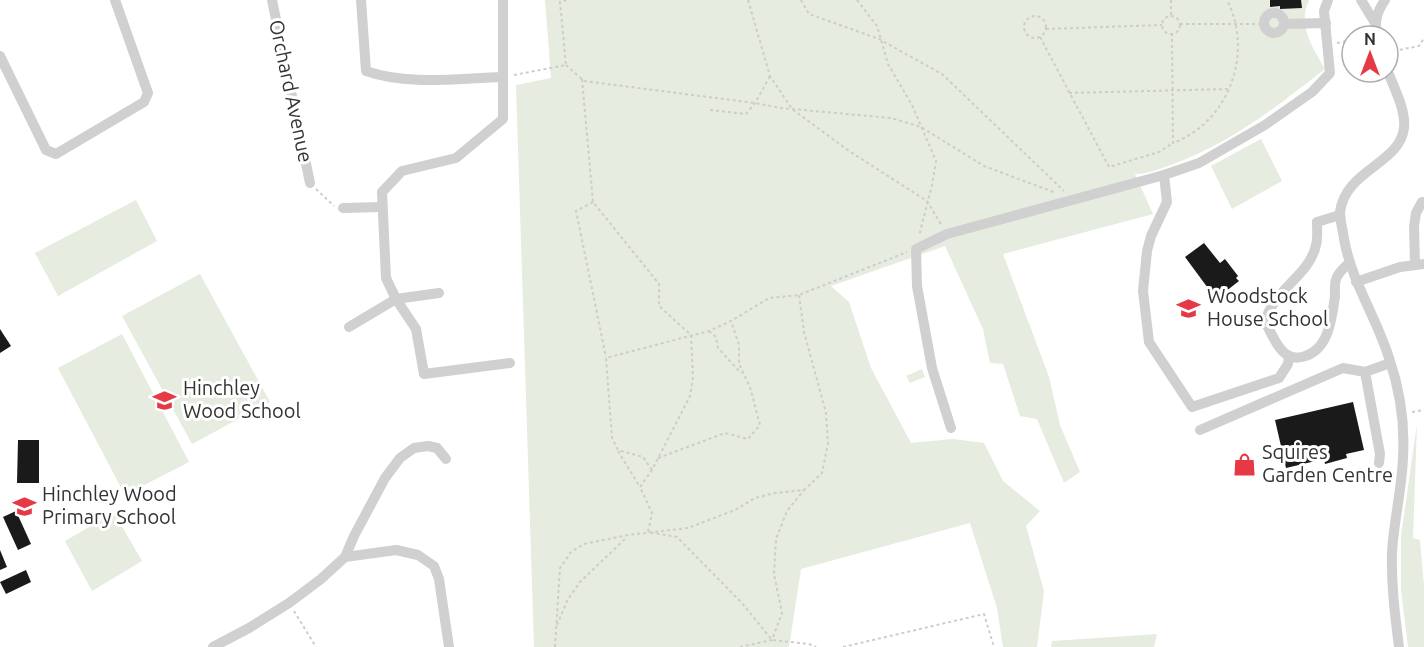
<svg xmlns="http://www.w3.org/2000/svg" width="1424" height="647" font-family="Ubuntu,sans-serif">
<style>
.green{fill:#e6ecdf}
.building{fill:#1a1a1a}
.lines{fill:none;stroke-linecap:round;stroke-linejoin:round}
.path{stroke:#cdcdcd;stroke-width:2;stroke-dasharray:3 3;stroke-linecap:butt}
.minor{stroke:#d0d0d0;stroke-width:10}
.labels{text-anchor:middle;stroke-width:6;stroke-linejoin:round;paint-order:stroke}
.street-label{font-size:20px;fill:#333;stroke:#fff}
.poi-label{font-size:20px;fill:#333;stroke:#fff;text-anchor:start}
</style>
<rect width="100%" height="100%" fill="#fff"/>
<g class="green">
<path d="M 545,0 L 1309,0 C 1297,25 1313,48 1325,69 C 1276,107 1231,143 1171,165 C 1159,169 1148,174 1135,174 L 1153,214 L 1003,254 L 1049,377 L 1060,425 L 1080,472 L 1064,483 L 1037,419 L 1020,416 L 1003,364 L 990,363 L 983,329 L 945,246 L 831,286 L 849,302 L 871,368 L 911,443 L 953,439 L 984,443 L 1003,481 L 1040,511 L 1026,526 L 1044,591 L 1037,647 L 1003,647 L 997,608 L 970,523 L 801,569 L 789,647 L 534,647 L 516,85 L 551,78 Z"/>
<polygon points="1261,139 1282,181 1232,209 1211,166"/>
<polygon points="136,200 157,241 58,296 35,253"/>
<polygon points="200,274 270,402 192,444 122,316"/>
<polygon points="122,334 189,462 125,495 58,368"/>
<polygon points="922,369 925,377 910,383 906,376"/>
<polygon points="1417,424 1413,538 1420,540 1424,586 1424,647 1408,647 1401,590 1401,536"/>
<polygon points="114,513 142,561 92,591 65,541"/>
<polygon points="1157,634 1154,647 1051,647 1052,641"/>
</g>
<g class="building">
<polygon points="1270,0 1301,0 1302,8 1280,9 1280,6 1270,7"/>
<polygon points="1204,243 1220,263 1225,259 1238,276 1236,278 1239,281 1216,299 1185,257"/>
<polygon points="0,329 11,346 0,353"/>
<polygon points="1353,402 1364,450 1346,454 1347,458 1325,464 1324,459 1286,468 1275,420"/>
<polygon points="18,440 39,440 39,483 17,483"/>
<polygon points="16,511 31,544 18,550 3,517"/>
<polygon points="0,550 7,567 0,570"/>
<polygon points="26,570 31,582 6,594 0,582"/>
</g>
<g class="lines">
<g class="path">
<polyline points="748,0 770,76 792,109 849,151 927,201 942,226"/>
<polyline points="801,0 809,14 879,39 942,74 1064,191"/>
<polyline points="857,0 877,26 888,64 912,105 936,161 932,185 919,236"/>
<polyline points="1171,0 1171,16"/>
<circle cx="1171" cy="25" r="9"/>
<circle cx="1035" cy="27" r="11"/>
<polyline points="1180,24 1265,24"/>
<polyline points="1046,29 1162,25"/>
<path d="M 1172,33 L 1173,143 C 1229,122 1254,53 1227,0"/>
<polyline points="1040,37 1109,167 1159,152 1173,143"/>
<polyline points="1337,43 1352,40"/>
<polyline points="1388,52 1419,46 1424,38"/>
<polyline points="566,65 584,81 755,103 781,108 891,118 921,127 984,166 1056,193"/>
<polyline points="514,75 566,65 560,2 567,0"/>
<polyline points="582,79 593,202 659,284 659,306 691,335 693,377 690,396 652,470 640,487 652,513 648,532 677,537 742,603 772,640 809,644 816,647"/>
<polyline points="1069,93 1228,89"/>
<polyline points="710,110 746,114 755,103 770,76"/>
<polyline points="316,189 334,206"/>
<polyline points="593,202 576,211 606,357"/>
<polyline points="709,331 716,337 718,348 741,373"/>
<polyline points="1412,412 1424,410"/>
<polyline points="618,451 640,487"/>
<polyline points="658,458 725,433 748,439 760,425 750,387 739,364 739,345 731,321"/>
<polyline points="652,470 643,457 618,450 612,438 606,358 709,331 731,321 769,298 799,295 907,252"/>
<polyline points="294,611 316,647"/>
<polyline points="557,625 568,599 580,582 627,537"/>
<polyline points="555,647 560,568 571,552 584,544 628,535 688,528 735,510 755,498 775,493 804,490 822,473 828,443 826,413 804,332 799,295"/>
<polyline points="740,647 772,640 782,613 774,574 776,539 787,511 804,490"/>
<polyline points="843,647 984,614 994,647"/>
</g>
<g class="minor">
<polyline points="272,0 310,183"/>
<path d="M 361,0 L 366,71 C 409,86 458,78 503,77"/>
<polyline points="503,0 503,119 456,158 402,171 382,192 386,278 396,299 416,329 424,374 510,363"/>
<polyline points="1361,0 1375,23"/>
<circle cx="1274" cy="23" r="10"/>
<polyline points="1284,24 1326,23"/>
<path d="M 1377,36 C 1374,21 1377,12 1385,0"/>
<polyline points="0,56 46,150 56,154 144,102 148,93 115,0"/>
<path d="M 1388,72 C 1394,88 1406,110 1404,128 C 1400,164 1345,170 1340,212 C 1340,221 1343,230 1344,239 C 1352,283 1376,316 1389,358 C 1400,390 1405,423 1403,457 C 1402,488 1394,520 1392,552 C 1391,584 1395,615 1399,647"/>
<polyline points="1164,175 1167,202 1151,236 1147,251 1143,291 1149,342 1192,407 1279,378 1288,364 1289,356"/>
<polyline points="343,208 382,207"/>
<path d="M 1340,215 L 1317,222 C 1317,229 1318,238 1316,245 C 1310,275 1273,290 1265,322 C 1274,337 1281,362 1302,357 C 1329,351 1332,318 1335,296 C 1335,290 1334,282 1337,277 C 1339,272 1345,267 1349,263"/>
<polyline points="1415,265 1414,226 1416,213 1422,202 1424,202"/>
<polyline points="1356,282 1400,267 1424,264"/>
<polyline points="349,327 396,299 439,293"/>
<polyline points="951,428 932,368 917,286 916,249 947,234 1164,175 1199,163 1265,125 1312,92 1330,73 1324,11 1328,0"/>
<polyline points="1200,430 1343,368 1365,372"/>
<polyline points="1379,463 1380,454 1365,372 1390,363"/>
<polyline points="345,557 396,550 418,555 434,566 439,579 449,647"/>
<polyline points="213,647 249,628 289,603 321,579 345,557 354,536 385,478 400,458 414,448 428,446 437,448 446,459"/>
</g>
</g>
<defs>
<symbol id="school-bare" viewBox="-9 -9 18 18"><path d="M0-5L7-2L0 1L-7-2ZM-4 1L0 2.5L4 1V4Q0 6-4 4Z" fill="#e63946" stroke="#fff" stroke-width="2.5" paint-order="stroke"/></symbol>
<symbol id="shop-bare" viewBox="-9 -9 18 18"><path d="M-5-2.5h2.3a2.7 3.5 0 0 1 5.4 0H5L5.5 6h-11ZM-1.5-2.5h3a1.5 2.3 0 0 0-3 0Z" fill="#e63946" stroke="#fff" stroke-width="2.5" paint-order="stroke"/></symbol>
</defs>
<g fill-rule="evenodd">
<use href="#school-bare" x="1172" y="292" width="33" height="33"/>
<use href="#school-bare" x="148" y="384" width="33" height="33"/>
<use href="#shop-bare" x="1228" y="448" width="33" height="33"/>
<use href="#school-bare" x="8" y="490" width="33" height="33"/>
</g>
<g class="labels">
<g class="street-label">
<text transform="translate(291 91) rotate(78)" y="7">Orchard Avenue</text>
</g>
<g class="poi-label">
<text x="1207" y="303">Woodstock<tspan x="1207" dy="23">House School</tspan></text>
<text x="183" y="395">Hinchley<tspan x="183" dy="23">Wood School</tspan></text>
<text x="1262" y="459">Squires<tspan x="1262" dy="23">Garden Centre</tspan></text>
<text x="42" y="501">Hinchley Wood<tspan x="42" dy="23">Primary School</tspan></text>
</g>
</g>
<g transform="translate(1370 54)"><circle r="28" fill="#ffffff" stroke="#adadad" stroke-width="1.5"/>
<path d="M0-4.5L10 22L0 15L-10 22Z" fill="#e63946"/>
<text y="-9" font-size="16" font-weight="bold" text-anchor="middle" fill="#333333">N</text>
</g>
</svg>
